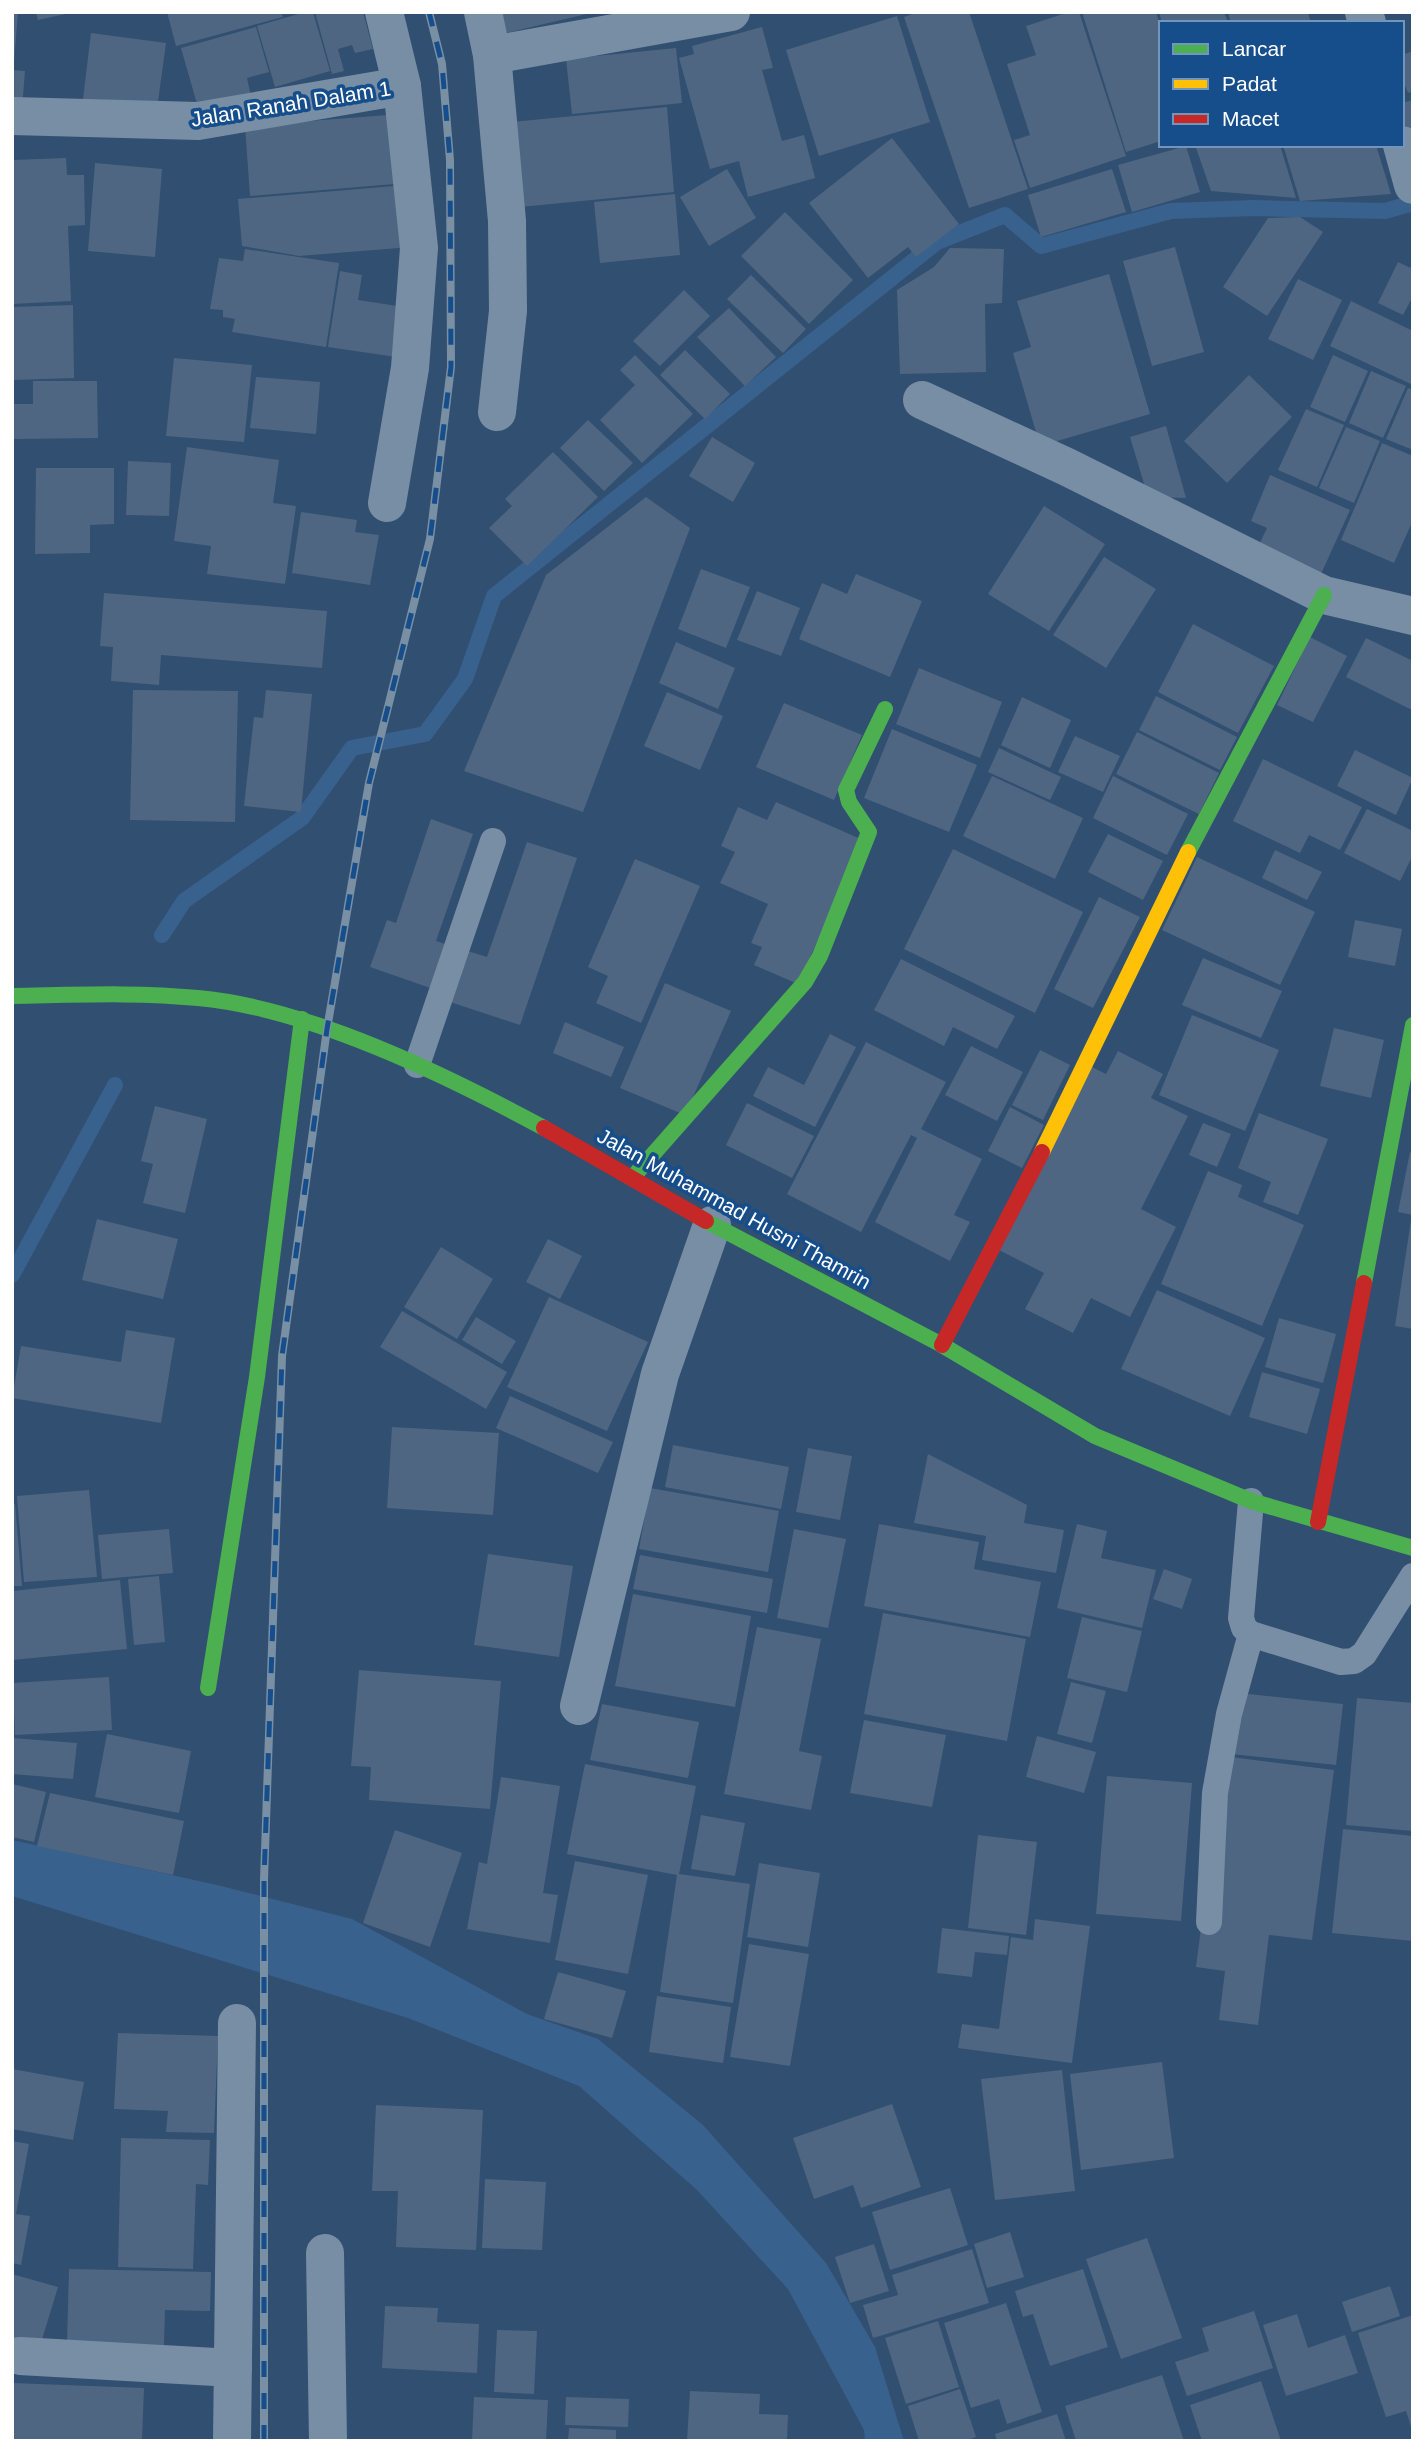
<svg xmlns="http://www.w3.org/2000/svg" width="1425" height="2453" font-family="Arial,sans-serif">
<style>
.water{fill:#39618d}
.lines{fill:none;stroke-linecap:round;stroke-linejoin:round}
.stream{stroke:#39618d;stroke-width:16}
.building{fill:#4e6681}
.lane{stroke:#788ea5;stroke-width:26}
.street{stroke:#788ea5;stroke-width:38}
.fast{stroke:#4caf50;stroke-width:16}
.slow{stroke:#ffc107;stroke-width:16}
.jam{stroke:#c62828;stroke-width:16}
.rail-casing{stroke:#798fa4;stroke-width:8}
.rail{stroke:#164e8c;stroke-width:5;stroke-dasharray:16;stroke-linecap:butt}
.labels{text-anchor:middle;stroke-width:7;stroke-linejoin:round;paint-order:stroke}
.street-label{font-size:21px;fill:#fff;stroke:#164e8c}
</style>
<rect width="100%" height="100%" fill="#314f71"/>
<polygon class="water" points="12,1840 217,1885 352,1919 527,2014 598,2039 703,2125 826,2263 875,2347 904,2441 865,2441 864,2430 788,2289 697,2190 579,2086 408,2018 12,1896"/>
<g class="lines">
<g class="stream">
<polyline points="162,935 184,901 302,818 352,748 425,734 465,679 494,596 937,242 1005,215 1041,246 1171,211 1253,208 1385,211 1413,203"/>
<polyline points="12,1275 115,1085"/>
</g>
</g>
<g class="building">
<polygon points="12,12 18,12 14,62 12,62"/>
<polygon points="36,12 70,12 70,13 38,20"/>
<polygon points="167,12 281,12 283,17 176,46"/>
<polygon points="305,12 313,12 330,71 275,87 257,26"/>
<polygon points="315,12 363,12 373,49 355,53 352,45 338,49 344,71 332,74"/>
<polygon points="497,12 591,12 591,13 502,34"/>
<polygon points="918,12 969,12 1028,189 969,208 904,17"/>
<polygon points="1069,12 1079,12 1126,156 1030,188 1014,140 1030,135 1007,64 1036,55 1026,26"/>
<polygon points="1082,12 1156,12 1161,29 1161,141 1126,152"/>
<polygon points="1159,12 1224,12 1228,23 1162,23"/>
<polygon points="1228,12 1308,12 1311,23 1231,23"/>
<polygon points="897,16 930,122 819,156 786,50"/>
<polygon points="256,27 269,72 247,78 251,96 199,111 181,48"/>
<polygon points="762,27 773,68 762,70 782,141 804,135 815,178 748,197 739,161 710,169 679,58 694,54 692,46"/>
<polygon points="91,33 166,43 157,109 83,99"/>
<polygon points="676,48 682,103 572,114 566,59"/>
<polygon points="1413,51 1413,91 1408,93 1402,78 1402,55"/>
<polygon points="12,70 25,71 22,109 12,108"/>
<polygon points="1413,100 1413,146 1412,147 1402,115 1402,103"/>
<polygon points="667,107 674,192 520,207 512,122"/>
<polygon points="401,114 407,183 250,196 245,126"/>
<polygon points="892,138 959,224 916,257 908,247 868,278 809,203"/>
<polygon points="1195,145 1280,145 1296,198 1211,191"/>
<polygon points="1283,145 1376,145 1391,194 1300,201"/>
<polygon points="1186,146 1200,192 1132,212 1118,165"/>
<polygon points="66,158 67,175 84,175 85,225 68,226 71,301 12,304 12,160"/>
<polygon points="95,163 162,169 155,257 88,251"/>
<polygon points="727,169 756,218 709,246 680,197"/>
<polygon points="1112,169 1126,212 1041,237 1028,195"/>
<polygon points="406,185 411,247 299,256 242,246 238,199"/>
<polygon points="675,194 680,255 600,263 594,202"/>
<polygon points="785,212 853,280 809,324 741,256"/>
<polygon points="1300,217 1323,232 1267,316 1223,287 1268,218"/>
<polygon points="1175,247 1204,352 1152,366 1123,261"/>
<polygon points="950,248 1004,249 1002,303 985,304 986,372 900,374 897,290 934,267"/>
<polygon points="245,249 339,263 326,347 232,332 235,319 223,317 223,310 210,309 219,258 243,261"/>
<polygon points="1398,262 1413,269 1413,296 1403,315 1378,303"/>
<polygon points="340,271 362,275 358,300 404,307 396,357 328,347"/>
<polygon points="1109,274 1150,414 1040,446 1013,353 1031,347 1017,301"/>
<polygon points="751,275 806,329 783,353 727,299"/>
<polygon points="1298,279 1342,300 1313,360 1268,339"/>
<polygon points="684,290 710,316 660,366 633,341"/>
<polygon points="1351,301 1413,331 1413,385 1330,346"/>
<polygon points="73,305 74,378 12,380 12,307"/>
<polygon points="729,308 776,357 745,386 697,337"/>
<polygon points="685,350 730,394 705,419 660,375"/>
<polygon points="635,355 693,414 642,463 600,420 635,385 620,370"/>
<polygon points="1333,355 1368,371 1345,422 1310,407"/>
<polygon points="174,358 252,365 244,442 166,436"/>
<polygon points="1371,371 1406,386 1383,438 1349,423"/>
<polygon points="1249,375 1292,417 1227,483 1184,441"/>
<polygon points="256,377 320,382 316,434 250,428"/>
<polygon points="33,381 97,381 98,438 12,439 12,404 33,404"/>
<polygon points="1408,388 1413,390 1413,450 1386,439"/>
<polygon points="1306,409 1344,425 1317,487 1278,470"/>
<polygon points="588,420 633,463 604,491 560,448"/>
<polygon points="1166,426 1186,498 1148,497 1130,437"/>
<polygon points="1346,427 1380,441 1354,503 1319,488"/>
<polygon points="712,437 755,463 733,502 689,476"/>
<polygon points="1382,443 1413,456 1413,520 1394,563 1341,540"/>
<polygon points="187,447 279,460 273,503 296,506 285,584 207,574 211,546 174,541"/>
<polygon points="553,452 598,497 527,566 489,528 512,506 505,499"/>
<polygon points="128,461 171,463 169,516 126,515"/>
<polygon points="36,468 114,468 114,524 90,525 90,553 35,554"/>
<polygon points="1270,475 1350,510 1321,574 1258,547 1267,528 1251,521"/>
<polygon points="646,497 690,528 583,812 464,771 546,575"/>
<polygon points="1044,506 1105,544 1049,631 988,594"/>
<polygon points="301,512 357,520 355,532 379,535 370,585 292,573"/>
<polygon points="1104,557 1156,589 1106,668 1053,635"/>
<polygon points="701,569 750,587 726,648 678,629"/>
<polygon points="856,574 922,601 890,677 799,639 822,583 847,594"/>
<polygon points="757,591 800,608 781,656 737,640"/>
<polygon points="104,593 327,611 322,668 161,655 159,685 111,681 113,647 100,646"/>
<polygon points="1193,624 1274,666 1238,733 1158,692"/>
<polygon points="1310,637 1347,656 1313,722 1277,705"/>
<polygon points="1366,638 1413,661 1412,710 1346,677"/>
<polygon points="676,642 735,668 718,709 659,683"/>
<polygon points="919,668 1002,702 980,758 896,724"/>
<polygon points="133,690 238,691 235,822 130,820"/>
<polygon points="266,690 312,694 301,812 244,806 254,717 263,718"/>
<polygon points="667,692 723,716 700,770 644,746"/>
<polygon points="1156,696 1237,737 1220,770 1139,730"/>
<polygon points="1022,697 1071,720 1050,768 1001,745"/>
<polygon points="784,703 862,735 834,800 756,767"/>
<polygon points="892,729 977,765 949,832 864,798"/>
<polygon points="1137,732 1219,773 1199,814 1116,774"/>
<polygon points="1075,736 1120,756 1103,792 1058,772"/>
<polygon points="999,748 1061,777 1050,800 988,772"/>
<polygon points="1355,750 1413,778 1396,815 1337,786"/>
<polygon points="1263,759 1362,807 1340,850 1309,835 1300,853 1233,821"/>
<polygon points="992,776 1083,818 1055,879 963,836"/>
<polygon points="1113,776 1188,814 1167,855 1093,818"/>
<polygon points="776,802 863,840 798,984 754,965 762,947 751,943 768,904 720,883 735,852 721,846 738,807 767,820"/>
<polygon points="1367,809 1413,831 1413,855 1400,881 1344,853"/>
<polygon points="431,819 473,834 436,941 451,946 436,990 370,967 387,920 396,923"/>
<polygon points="1108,834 1163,861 1143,900 1088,872"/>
<polygon points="527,842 577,858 520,1025 444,1000 461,949 487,957"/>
<polygon points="953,849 1083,912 1035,1013 904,949"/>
<polygon points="1275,850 1322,872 1307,900 1262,878"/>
<polygon points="1197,857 1315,912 1280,985 1162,930"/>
<polygon points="635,859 700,886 641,1023 596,1003 608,976 588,967"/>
<polygon points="1099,897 1140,917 1093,1008 1054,989"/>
<polygon points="1355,920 1402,929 1395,966 1348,957"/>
<polygon points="1203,958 1282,991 1261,1038 1182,1005"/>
<polygon points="901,959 1015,1016 997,1049 953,1027 944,1046 874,1010"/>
<polygon points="665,983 731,1011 685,1115 620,1088"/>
<polygon points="1192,1015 1279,1050 1245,1131 1159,1095"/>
<polygon points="565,1022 624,1047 611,1077 553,1053"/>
<polygon points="1334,1028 1384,1040 1371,1098 1320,1086"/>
<polygon points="830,1034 856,1047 815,1127 753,1096 768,1067 804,1085"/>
<polygon points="866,1042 946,1082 921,1129 982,1159 954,1215 970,1222 950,1261 875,1222 917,1138 911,1135 861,1232 787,1194"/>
<polygon points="971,1046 1023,1072 997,1121 945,1095"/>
<polygon points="1040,1050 1070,1065 1043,1120 1012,1105"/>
<polygon points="1118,1051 1163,1074 1151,1098 1188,1116 1141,1209 1176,1227 1130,1317 1091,1298 1073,1333 1025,1309 1044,1273 997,1249 1090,1066 1106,1074"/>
<polygon points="747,1103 814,1136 792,1178 726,1145"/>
<polygon points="155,1106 207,1119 185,1213 143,1203 153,1164 141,1161"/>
<polygon points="1010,1107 1044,1125 1022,1168 988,1151"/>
<polygon points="1259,1113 1328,1139 1298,1215 1263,1202 1271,1182 1238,1168"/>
<polygon points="1203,1123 1231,1134 1217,1167 1189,1155"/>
<polygon points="1410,1152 1413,1153 1413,1215 1398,1212"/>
<polygon points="1208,1171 1242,1185 1238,1197 1304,1225 1262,1326 1161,1284"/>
<polygon points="97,1219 178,1239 163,1299 82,1280"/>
<polygon points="1411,1220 1413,1220 1413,1329 1395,1326"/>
<polygon points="548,1239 582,1256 560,1299 526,1282"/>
<polygon points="441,1247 493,1279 457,1339 404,1307"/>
<polygon points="1157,1290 1265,1338 1230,1416 1121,1369"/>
<polygon points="549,1297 648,1342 607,1431 507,1387"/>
<polygon points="402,1311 507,1372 486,1409 380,1347"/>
<polygon points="476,1317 516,1341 502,1364 462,1340"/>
<polygon points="1279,1318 1336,1334 1323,1383 1265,1367"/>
<polygon points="126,1330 175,1338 161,1423 12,1398 21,1346 121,1362"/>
<polygon points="1262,1372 1320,1389 1307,1434 1249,1417"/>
<polygon points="510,1396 613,1442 598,1473 496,1428"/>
<polygon points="392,1427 499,1433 493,1515 387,1508"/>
<polygon points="673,1445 789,1467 781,1509 665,1487"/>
<polygon points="808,1448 852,1456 840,1520 796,1512"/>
<polygon points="928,1454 1027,1505 1024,1523 1064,1530 1056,1573 982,1560 986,1536 914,1523"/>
<polygon points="650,1488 779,1511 768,1572 639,1549"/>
<polygon points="89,1490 97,1577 24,1582 17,1496"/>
<polygon points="12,1504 15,1504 22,1586 12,1586"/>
<polygon points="879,1524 979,1542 974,1569 1041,1582 1030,1637 864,1606"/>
<polygon points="1077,1524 1107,1531 1101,1558 1156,1570 1142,1628 1057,1608"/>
<polygon points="169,1529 173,1573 102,1579 98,1535"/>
<polygon points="794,1529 846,1539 828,1628 777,1618"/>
<polygon points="488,1554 573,1566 559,1657 474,1645"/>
<polygon points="640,1555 773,1579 767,1613 633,1589"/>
<polygon points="1164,1569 1192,1579 1182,1609 1153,1599"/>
<polygon points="159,1576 165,1642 134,1645 128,1579"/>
<polygon points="120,1580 127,1649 12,1660 12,1591"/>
<polygon points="633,1594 751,1616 735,1707 615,1686"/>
<polygon points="883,1613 1026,1639 1007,1741 864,1714"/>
<polygon points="1082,1617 1142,1631 1127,1692 1067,1678"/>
<polygon points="757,1627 821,1639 799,1751 822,1756 811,1810 724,1794"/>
<polygon points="359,1670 501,1681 490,1809 369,1800 371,1767 351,1766"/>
<polygon points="109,1677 112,1730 15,1735 13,1683"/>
<polygon points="1071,1682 1106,1691 1092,1743 1057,1734"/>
<polygon points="1238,1693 1343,1704 1336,1765 1231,1754"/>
<polygon points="1357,1698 1413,1703 1413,1831 1346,1825"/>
<polygon points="602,1704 699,1722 688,1778 590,1760"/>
<polygon points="864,1720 946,1735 932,1807 850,1793"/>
<polygon points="107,1734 191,1751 179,1813 95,1797"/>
<polygon points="1037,1736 1096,1752 1084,1793 1026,1777"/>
<polygon points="12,1738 77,1743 73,1779 12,1774"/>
<polygon points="1223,1756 1334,1770 1312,1940 1269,1935 1258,2025 1219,2020 1225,1971 1196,1967"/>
<polygon points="585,1764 696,1786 679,1874 750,1884 733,2003 660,1992 677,1875 567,1854"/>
<polygon points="1107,1776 1192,1783 1181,1921 1096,1914"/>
<polygon points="501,1777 560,1786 543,1893 558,1895 550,1943 467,1929 479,1862 487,1864"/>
<polygon points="12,1784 46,1792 34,1842 12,1837"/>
<polygon points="50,1793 184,1821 173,1875 37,1846"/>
<polygon points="701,1815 745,1823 735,1876 691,1869"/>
<polygon points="1343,1829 1413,1836 1413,1941 1332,1933"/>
<polygon points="395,1830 462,1853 430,1947 363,1923"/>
<polygon points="978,1835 1037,1842 1026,1935 968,1928"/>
<polygon points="575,1861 648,1875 628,1974 555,1960"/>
<polygon points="759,1863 820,1873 808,1947 747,1937"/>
<polygon points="1035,1919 1090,1926 1072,2063 958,2048 962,2024 999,2029 1011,1937 1033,1940"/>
<polygon points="942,1928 1009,1936 1007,1955 975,1952 972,1977 937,1973"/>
<polygon points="749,1944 809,1954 790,2066 730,2057"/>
<polygon points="558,1972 626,1991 612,2038 544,2019"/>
<polygon points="657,1996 731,2007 723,2063 649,2052"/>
<polygon points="118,2033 218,2036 214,2133 166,2132 168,2111 114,2109"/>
<polygon points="1162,2062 1174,2158 1081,2170 1070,2074"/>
<polygon points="12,2069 84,2082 73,2140 12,2129"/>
<polygon points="1062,2070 1075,2191 995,2200 981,2079"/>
<polygon points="892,2104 921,2187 861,2208 853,2185 814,2199 793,2138"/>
<polygon points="376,2105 483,2110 476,2250 396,2247 398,2191 372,2191"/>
<polygon points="121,2138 210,2140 208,2185 196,2184 193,2269 118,2267"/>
<polygon points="12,2141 29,2144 16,2214 30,2216 21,2265 12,2263"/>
<polygon points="485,2179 546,2182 542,2250 482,2248"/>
<polygon points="950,2188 968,2245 890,2270 872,2212"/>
<polygon points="1010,2232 1024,2277 987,2288 974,2244"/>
<polygon points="1147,2238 1182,2338 1121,2359 1086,2259"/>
<polygon points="874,2244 889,2291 850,2303 835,2257"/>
<polygon points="972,2249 989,2303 873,2338 863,2305 898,2295 892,2275"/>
<polygon points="69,2269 211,2272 210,2311 165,2310 164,2345 67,2343"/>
<polygon points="1083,2269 1108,2347 1050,2366 1033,2314 1023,2317 1015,2291"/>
<polygon points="12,2274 58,2287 40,2346 12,2338"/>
<polygon points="1390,2286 1400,2316 1352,2332 1342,2302"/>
<polygon points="1006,2303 1042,2412 1007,2424 999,2399 971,2408 944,2323"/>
<polygon points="385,2306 438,2308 437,2322 479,2324 477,2373 382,2368"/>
<polygon points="1254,2311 1273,2368 1187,2396 1175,2362 1209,2351 1202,2328"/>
<polygon points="1297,2314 1308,2348 1345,2335 1358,2373 1286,2396 1263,2325"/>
<polygon points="1413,2315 1413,2430 1412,2430 1406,2411 1386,2417 1358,2333"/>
<polygon points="938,2321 959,2387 906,2404 885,2338"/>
<polygon points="497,2330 537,2331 534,2394 494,2392"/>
<polygon points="1162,2375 1184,2441 1076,2441 1065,2406"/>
<polygon points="1261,2381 1281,2441 1202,2441 1190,2405"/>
<polygon points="12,2383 144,2388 142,2441 12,2441"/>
<polygon points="960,2389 976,2437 964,2441 919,2441 908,2406"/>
<polygon points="690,2391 760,2394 759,2414 788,2415 787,2441 687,2441"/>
<polygon points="474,2397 548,2400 546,2441 472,2441"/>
<polygon points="566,2397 629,2399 628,2427 565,2425"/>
<polygon points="1057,2414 1066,2441 997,2441 995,2434"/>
<polygon points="569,2428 616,2430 616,2441 568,2441"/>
</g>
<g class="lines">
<g class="lane">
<polyline points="417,1065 493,841"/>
<polyline points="1251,1501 1241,1618 1244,1628 1251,1634 1341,1662 1354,1661 1364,1654 1413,1576"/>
<polyline points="1209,1922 1215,1793 1229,1714 1251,1634"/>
</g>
<g class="street">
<polyline points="384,12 402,86 419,248 410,368 387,503"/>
<polyline points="483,12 492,55 507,221 508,311 497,412"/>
<polyline points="1364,12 1367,23"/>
<polyline points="492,55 731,12"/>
<polyline points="12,116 198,121 402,86"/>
<polyline points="1402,145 1413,185"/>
<polyline points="922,400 1067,467 1324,595 1413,616"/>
<polyline points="579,1706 660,1374 712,1225"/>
<polyline points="325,2253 328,2441"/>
<polyline points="20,2356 233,2368"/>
<polyline points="232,2441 237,2023"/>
</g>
<g class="fast">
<polyline points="1188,852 1324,595"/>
<path d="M 12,996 C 74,995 136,992 198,998 C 309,1008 446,1075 544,1128"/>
<polyline points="633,1177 805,982 820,956 869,832 849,802 846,790 885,709"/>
<polyline points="706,1221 942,1345 1095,1436 1251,1501 1413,1548"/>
<polyline points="1364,1283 1413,1025"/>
<polyline points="208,1688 257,1377 302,1019"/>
</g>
<polyline class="slow" points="1042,1152 1188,852"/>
<g class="jam">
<polyline points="544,1128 706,1221"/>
<polyline points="942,1345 1042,1152"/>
<polyline points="1318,1522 1364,1283"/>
</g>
<defs>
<polyline id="rail" points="264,2441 264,1880 282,1356 327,1029 369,783 430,539 451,367 450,160 442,64 429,12"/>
</defs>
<use href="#rail" class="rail-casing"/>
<use href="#rail" class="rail"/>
</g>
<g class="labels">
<g class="street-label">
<text transform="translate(291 104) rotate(-9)" y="7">Jalan Ranah Dalam 1</text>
<text transform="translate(734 1209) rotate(29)" y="7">Jalan Muhammad Husni Thamrin</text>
</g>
</g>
<rect width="1425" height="2453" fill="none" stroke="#ffffff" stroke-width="28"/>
<rect x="1159" y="21" width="245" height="126" fill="#164e8c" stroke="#7395ba" stroke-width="2"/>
<rect x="1173" y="44" width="35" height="10" fill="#4caf50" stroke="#7395ba" stroke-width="2"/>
<text x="1222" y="56" font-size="21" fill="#ffffff">Lancar</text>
<rect x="1173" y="79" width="35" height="10" fill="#ffc107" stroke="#7395ba" stroke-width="2"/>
<text x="1222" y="91" font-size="21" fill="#ffffff">Padat</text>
<rect x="1173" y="114" width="35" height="10" fill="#c62828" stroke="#7395ba" stroke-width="2"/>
<text x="1222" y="126" font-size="21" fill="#ffffff">Macet</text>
</svg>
